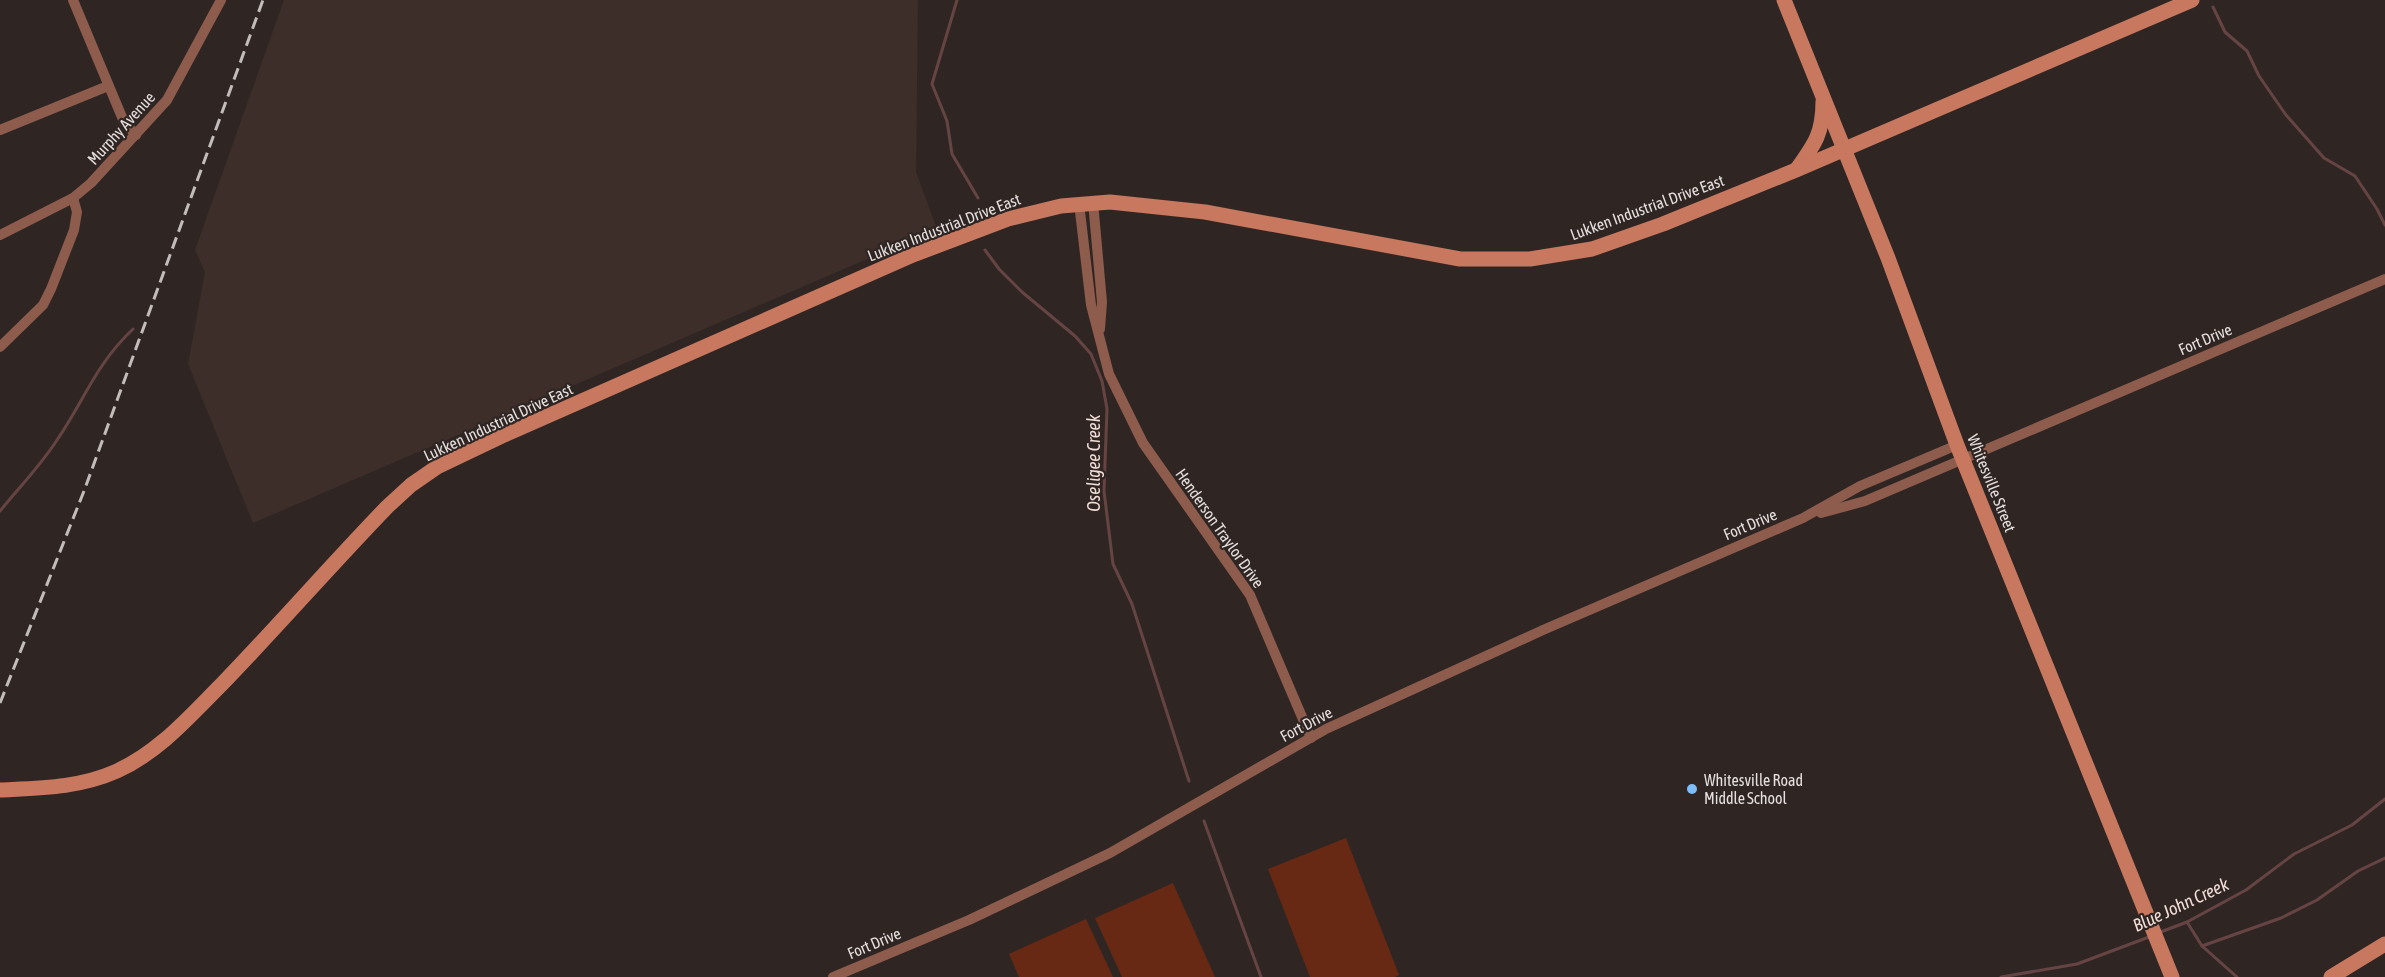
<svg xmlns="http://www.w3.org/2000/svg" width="2385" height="977" font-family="'Asap Condensed',sans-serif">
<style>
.built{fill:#3d2e2a}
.green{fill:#672814}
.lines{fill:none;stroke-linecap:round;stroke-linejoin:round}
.stream{stroke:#664443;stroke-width:3}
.street{stroke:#8e5c4d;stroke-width:10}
.secondary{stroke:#c8785f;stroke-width:15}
.rail{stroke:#c2bcbb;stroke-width:3;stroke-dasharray:12 6;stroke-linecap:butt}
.poi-dot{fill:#7ebdf9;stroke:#2f2624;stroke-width:2}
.labels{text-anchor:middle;stroke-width:4.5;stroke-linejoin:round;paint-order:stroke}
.street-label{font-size:16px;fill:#e5dfde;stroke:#2f2624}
.poi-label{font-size:16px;fill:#e5dfde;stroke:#2f2624;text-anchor:start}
.water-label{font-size:18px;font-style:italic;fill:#f3ddd7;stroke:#2f2624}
</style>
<rect width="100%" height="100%" fill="#2f2624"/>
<polygon class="built" points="284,0 918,0 916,172 937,229 253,523 188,364 205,272 195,250"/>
<g class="green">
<polygon points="1346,838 1399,975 1395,977 1310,977 1268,869"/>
<polygon points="1173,883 1215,977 1122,977 1095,918"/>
<polygon points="1086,919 1113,977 1019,977 1009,954"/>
</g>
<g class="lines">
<g class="stream">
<polyline points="957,0 932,84 947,121 952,154 978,198"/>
<polyline points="2213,7 2225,32 2247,51 2259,76 2286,115 2324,158 2355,176 2377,209 2385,225"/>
<polyline points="985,250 999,269 1022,292 1075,336 1091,354 1102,381 1107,409 1104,491 1113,564 1132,604 1189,781"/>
<path d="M 0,511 C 18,489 39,467 55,443 C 84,402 94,366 133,329"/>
<polyline points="1204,821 1261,977"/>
<polyline points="2187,922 2202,946 2237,977"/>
<polyline points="2158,933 2187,922 2246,890 2294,854 2352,825 2385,799"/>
<polyline points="2202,946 2281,918 2317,900 2358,871 2385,858"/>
<polyline points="2001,977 2077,964 2149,937"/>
</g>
<g class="street">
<polyline points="73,0 124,122 136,135"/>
<polyline points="0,130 108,86"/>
<polyline points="1093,202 1102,302 1100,329"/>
<polyline points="1079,203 1091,305 1109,374 1143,443 1250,595 1311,738"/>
<polyline points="0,235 73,198 91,183 167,100 221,0"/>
<polyline points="0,347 43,305 51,289 74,230 77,212 73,198"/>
<polyline points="1821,513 1865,501 2385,279"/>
<polyline points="833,977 969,920 1110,853 1326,729 1543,630 1803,518 1860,486 1957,445"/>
</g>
<g class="secondary">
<polyline points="1784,0 1888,258 1957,445 2172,977"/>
<path d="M 1797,169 C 1815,144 1823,133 1823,101"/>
<path d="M 0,790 C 40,788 79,788 117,771 C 159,752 189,717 222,684 C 278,626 331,565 387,507 L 411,485 L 437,467 L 502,436 L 913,255 L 1008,219 L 1061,206 L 1110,202 L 1205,212 L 1460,259 L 1530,259 L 1592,249 L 1663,224 L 1796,170 L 2192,0"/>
<polyline points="2331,977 2385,944"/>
</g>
<polyline class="rail" points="0,703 84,491 263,0"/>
</g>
<circle class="poi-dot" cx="1692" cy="789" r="6"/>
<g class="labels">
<g class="street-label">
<text transform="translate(121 128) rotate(-48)" y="6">Murphy Avenue</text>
<text transform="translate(1647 207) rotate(-20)" y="6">Lukken Industrial Drive East</text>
<text transform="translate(944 227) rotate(-21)" y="6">Lukken Industrial Drive East</text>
<text transform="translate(2205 339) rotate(-23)" y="6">Fort Drive</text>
<text transform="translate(498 422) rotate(-25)" y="6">Lukken Industrial Drive East</text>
<text transform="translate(1992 483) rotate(68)" y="6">Whitesville Street</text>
<text transform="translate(1750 524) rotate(-23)" y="6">Fort Drive</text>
<text transform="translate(1220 528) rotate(55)" y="6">Henderson Traylor Drive</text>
<text transform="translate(1306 724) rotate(-28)" y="6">Fort Drive</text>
<text transform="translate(874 943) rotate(-23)" y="6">Fort Drive</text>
</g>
<g class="poi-label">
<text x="1704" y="786">Whitesville Road<tspan x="1704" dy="18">Middle School</tspan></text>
</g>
<g class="water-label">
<text transform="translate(1094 463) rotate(-90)" y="6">Oseligee Creek</text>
<text transform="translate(2181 905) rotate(-25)" y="6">Blue John Creek</text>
</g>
</g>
</svg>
